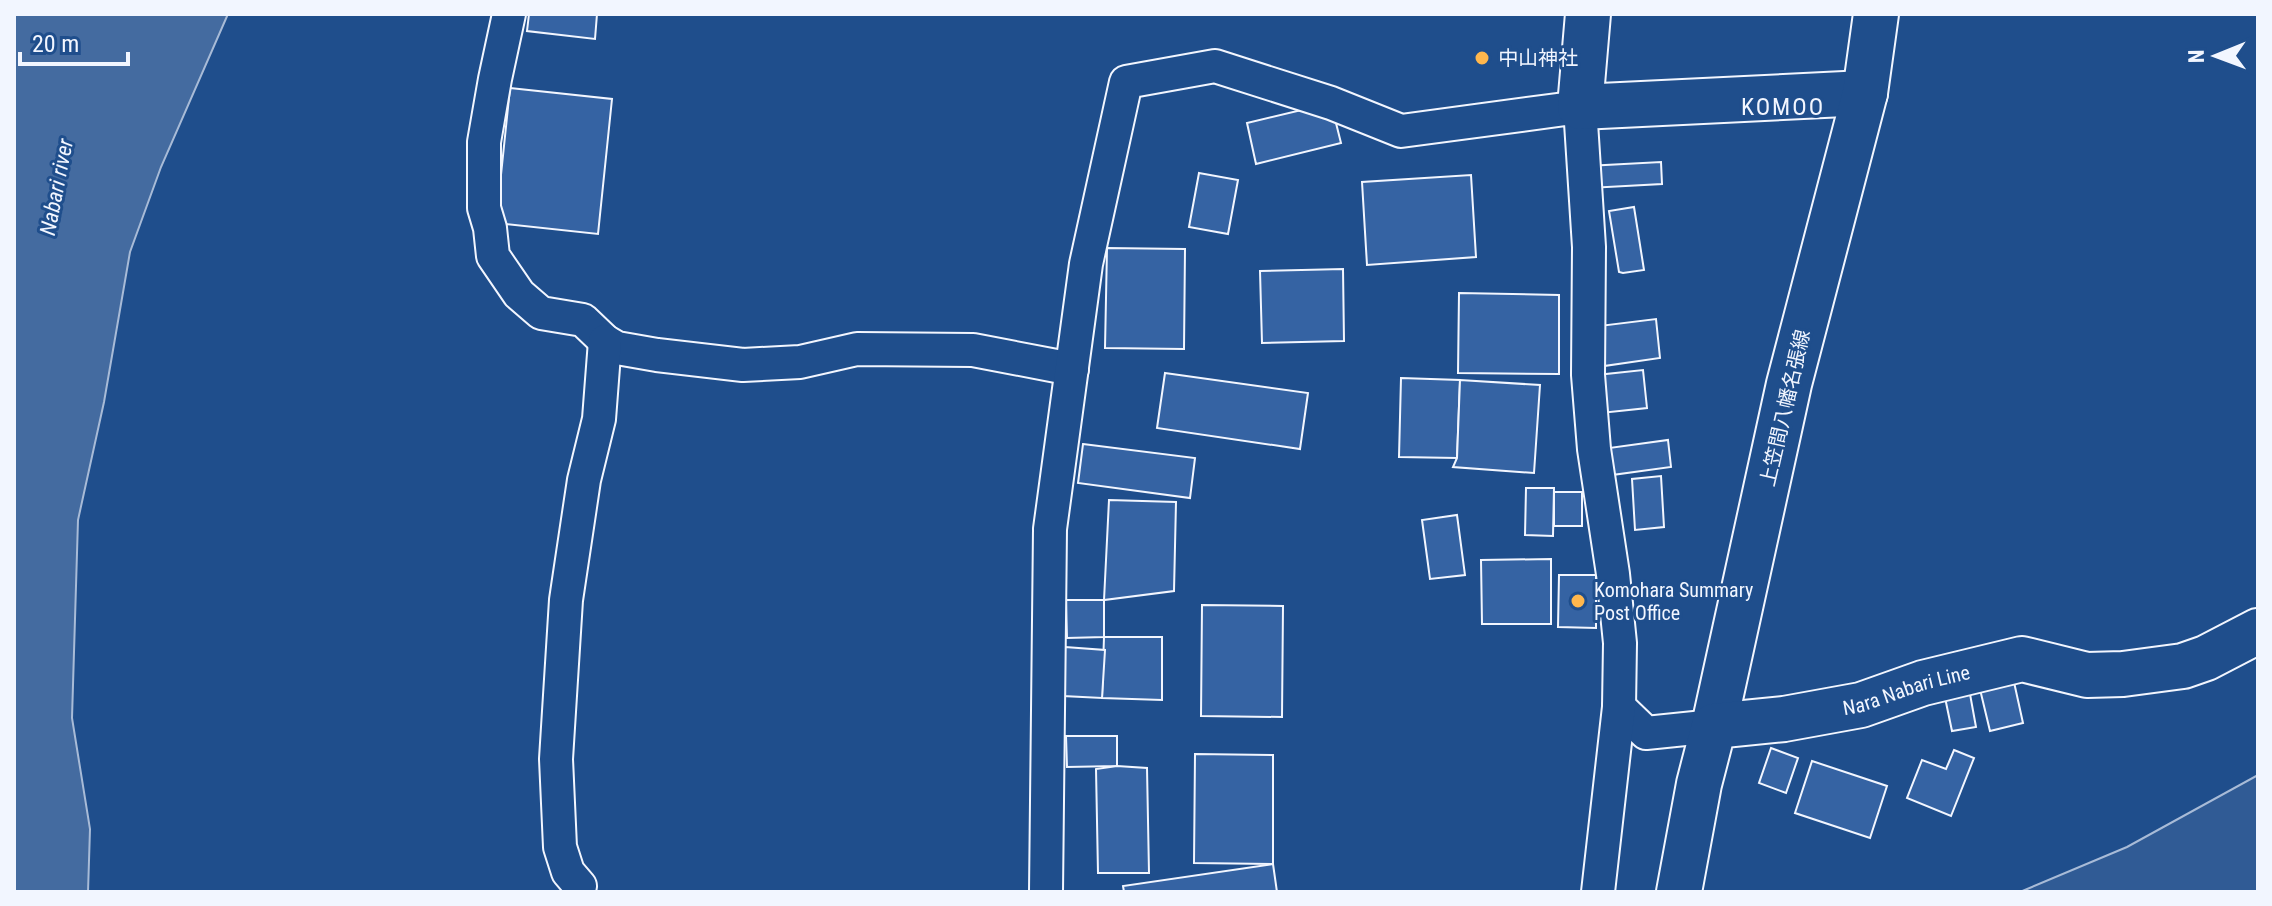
<svg xmlns="http://www.w3.org/2000/svg" width="2272" height="906" font-family="'Roboto Condensed','Noto Sans JP',sans-serif">
<style>
.green{fill:#305b95;stroke:#a8bbd7;stroke-width:2}
.water{fill:#446ba0;stroke:#a8bbd7;stroke-width:2}
.building{fill:#3563a3;stroke:#f2f6ff;stroke-width:2}
.lines{fill:none;stroke-linecap:round;stroke-linejoin:round}
.street-casing{stroke:#f2f6ff;stroke-width:36}
.secondary-casing{stroke:#f2f6ff;stroke-width:48}
.primary-casing{stroke:#f2f6ff;stroke-width:48}
.street{stroke:#1f4e8c;stroke-width:32}
.secondary{stroke:#1f4e8c;stroke-width:44}
.primary{stroke:#1f4e8c;stroke-width:44}
.poi-dot{fill:#ffb74d;stroke:#1f4e8c;stroke-width:3}
.labels{text-anchor:middle;stroke-width:6;stroke-linejoin:round;paint-order:stroke}
.poi-label{font-size:20px;fill:#f2f6ff;stroke:#1f4e8c;text-anchor:start}
.street-label{font-size:20px;fill:#f2f6ff;stroke:#1f4e8c}
.water-label{font-size:22px;font-style:italic;fill:#f2f6ff;stroke:#1f4e8c}
.quarter-label{font-size:24px;letter-spacing:2px;fill:#f2f6ff;stroke:#1f4e8c}
</style>
<rect width="100%" height="100%" fill="#1f4e8c"/>
<polygon class="green" points="2258,775 2258,892 2020,892 2127,847"/>
<polygon class="water" points="14,14 228,14 161,167 130,252 104,402 78,520 72,718 90,829 88,892 14,892"/>
<g class="building">
<polygon points="529,14 597,14 595,39 527,31"/>
<polygon points="510,88 612,99 598,234 496,223"/>
<polygon points="1331,103 1341,143 1256,164 1247,123"/>
<polygon points="1661,162 1662,184 1589,188 1587,166"/>
<polygon points="1199,173 1238,180 1228,234 1189,227"/>
<polygon points="1471,175 1476,257 1367,265 1362,182"/>
<polygon points="1634,207 1644,270 1623,273 1619,272 1609,211"/>
<polygon points="1107,248 1185,249 1184,349 1105,348"/>
<polygon points="1343,269 1344,341 1262,343 1260,271"/>
<polygon points="1459,293 1559,295 1559,374 1458,373"/>
<polygon points="1656,319 1660,358 1604,366 1599,326"/>
<polygon points="1643,370 1647,408 1601,413 1597,375"/>
<polygon points="1165,373 1308,393 1300,449 1157,428"/>
<polygon points="1401,378 1460,380 1457,458 1399,457"/>
<polygon points="1460,380 1540,385 1534,473 1453,467 1457,458"/>
<polygon points="1668,440 1671,467 1612,475 1609,448"/>
<polygon points="1083,444 1195,458 1190,498 1078,483"/>
<polygon points="1661,476 1664,527 1635,530 1632,479"/>
<polygon points="1526,488 1554,488 1553,536 1525,535"/>
<rect x="1554" y="492" width="28" height="34"/>
<polygon points="1109,500 1176,502 1174,591 1104,600"/>
<polygon points="1457,515 1465,575 1430,579 1422,520"/>
<polygon points="1551,559 1551,624 1482,624 1481,560"/>
<polygon points="1559,575 1596,575 1596,628 1558,627"/>
<polygon points="1066,600 1104,600 1104,637 1067,638"/>
<polygon points="1202,605 1283,606 1282,717 1201,716"/>
<polygon points="1104,637 1162,637 1162,700 1102,698"/>
<polygon points="1065,647 1105,650 1102,698 1063,696"/>
<polygon points="2012,673 2023,723 1990,731 1978,681"/>
<polygon points="1968,683 1976,727 1952,731 1943,688"/>
<polygon points="1066,736 1117,736 1117,766 1067,767"/>
<polygon points="1771,748 1798,758 1786,793 1759,783"/>
<polygon points="1954,750 1974,758 1951,816 1907,798 1922,760 1946,769"/>
<polygon points="1195,754 1273,755 1273,864 1194,863"/>
<polygon points="1812,761 1887,786 1870,838 1795,813"/>
<polygon points="1117,766 1147,768 1149,873 1098,873 1096,769"/>
<polygon points="1273,864 1277,892 1124,892 1123,886"/>
</g>
<g class="lines">
<defs>
<g id="street">
<polyline points="509,14 495,79 484,142 484,208 490,228 493,256 519,294 541,313 583,320 605,341 617,348 657,355 743,365 800,362 857,349 973,350 1072,369"/>
<polyline points="1619,707 1646,733 1714,726"/>
<polyline points="580,886 568,872 560,847 556,759 566,600 584,480 599,419 605,341"/>
<polyline points="1046,892 1050,529 1086,264 1126,82 1215,66 1331,103 1401,131 1580,107 1589,247 1588,375 1594,449 1613,574 1620,643 1619,707 1598,892"/>
</g>
<g id="secondary">
<polyline points="1588,14 1580,107 1865,93"/>
<polyline points="1714,726 1789,384 1865,93 1876,14"/>
</g>
<g id="primary">
<path id="s1" d="M 1679,892 L 1699,784 L 1714,726 L 1784,719 L 1861,705 L 1923,683 L 2022,659 L 2087,675 L 2123,674 L 2183,666 L 2206,658 L 2258,631"/>
</g>
</defs>
<use href="#street" class="street-casing"/>
<use href="#secondary" class="secondary-casing"/>
<use href="#primary" class="primary-casing"/>
<use href="#street" class="street"/>
<use href="#secondary" class="secondary"/>
<use href="#primary" class="primary"/>
</g>
<g class="poi-dot">
<circle cx="1482" cy="58" r="8"/>
<circle cx="1578" cy="601" r="8"/>
</g>
<g class="labels">
<g class="poi-label">
<text x="1498" y="65">中山神社</text>
<text x="1594" y="597">Komohara Summary<tspan x="1594" dy="23">Post Office</tspan></text>
</g>
<g class="street-label">
<text transform="translate(1785 408) rotate(-77)" y="7">上笠間八幡名張線</text>
<text dy="7" stroke="none"><textPath href="#s1" startOffset="366">Nara Nabari Line</textPath></text>
</g>
<g class="water-label">
<text transform="translate(56 187) rotate(-79)" y="8">Nabari river</text>
</g>
<g class="quarter-label">
<text x="1783" y="115">KOMOO</text>
</g>
</g>
<rect width="2272" height="906" fill="none" stroke="#f2f6ff" stroke-width="32"/>
<g transform="translate(2216 56) rotate(269)" stroke="#1f4e8c" stroke-width="6" paint-order="stroke">
<path d="M0-6L14 30L0 20L-14 30Z" fill="#f2f6ff"/>
<text y="-12" font-size="22" font-weight="bold" text-anchor="middle" fill="#f2f6ff">N</text>
</g>
<path d="M20 52v12h108v-12" fill="none" stroke="#f2f6ff" stroke-width="4"/>
<text x="32" y="52" font-size="24" fill="#f2f6ff" stroke="#1f4e8c" stroke-width="6" paint-order="stroke">20 m</text>
</svg>
